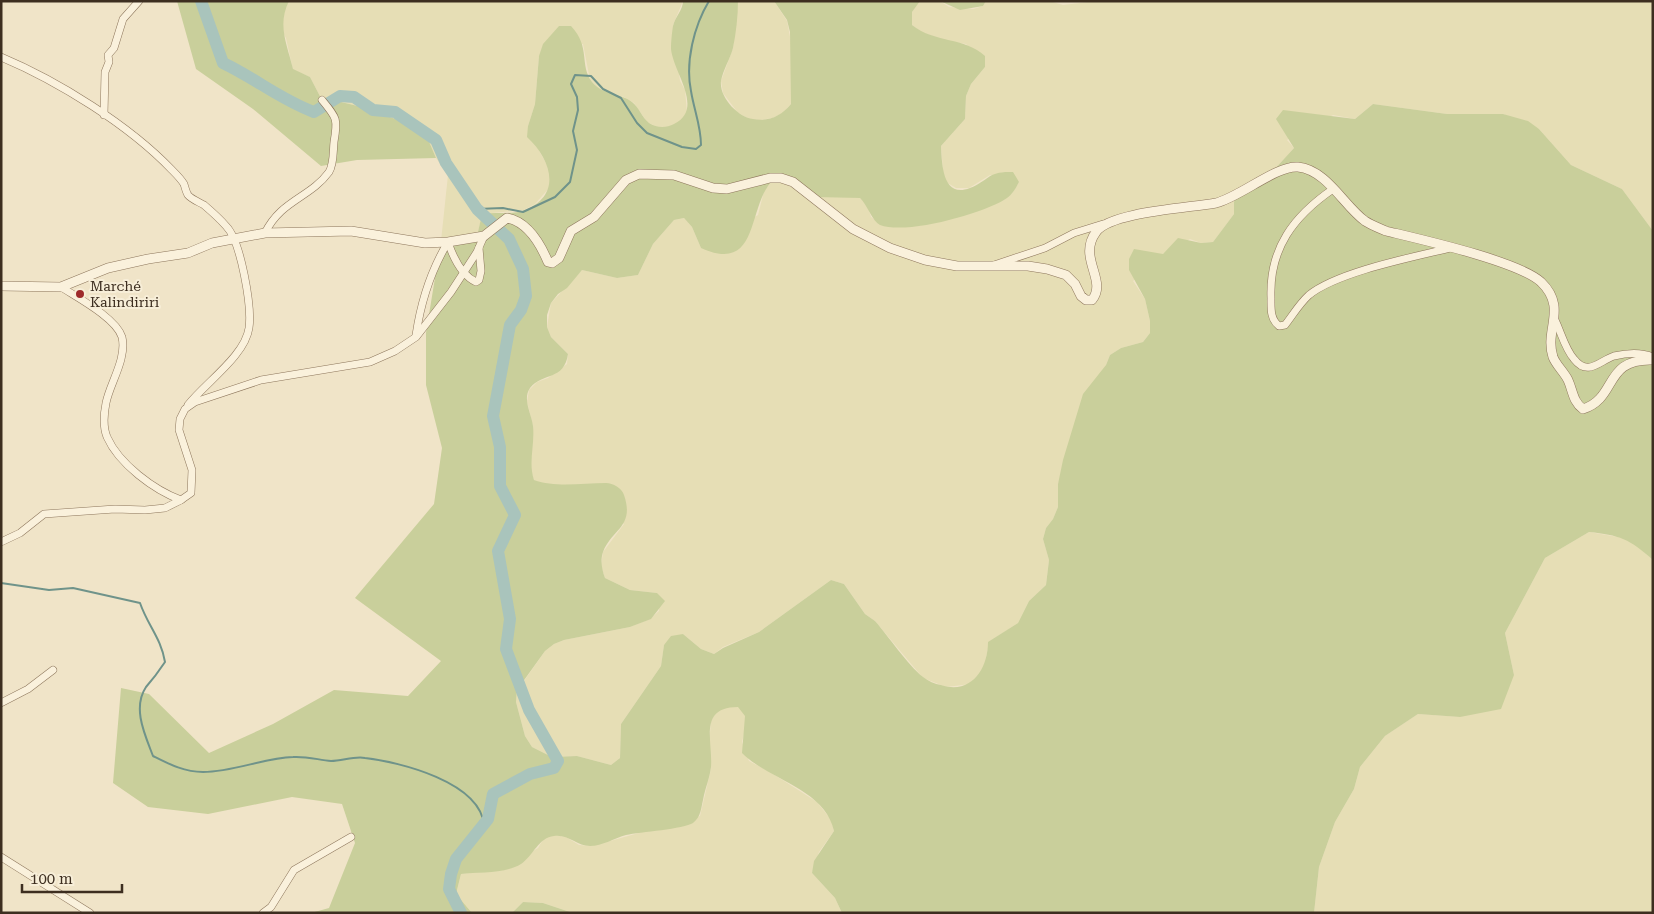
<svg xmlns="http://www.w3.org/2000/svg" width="1654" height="914" font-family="'Roboto Serif',serif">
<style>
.farmland{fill:#e6deb5}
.green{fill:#c9cf9b}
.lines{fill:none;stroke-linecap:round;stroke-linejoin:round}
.stream{stroke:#6f938a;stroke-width:2}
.river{stroke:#a9c4bc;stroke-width:12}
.minor-casing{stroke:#8d765c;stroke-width:8}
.tertiary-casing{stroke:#8d765c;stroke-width:10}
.minor{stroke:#faf1dc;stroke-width:7}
.tertiary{stroke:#faf1dc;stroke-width:9}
.poi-dot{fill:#9e2a2b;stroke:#f7eed8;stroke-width:2}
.labels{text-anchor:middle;stroke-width:4;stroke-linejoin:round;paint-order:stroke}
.poi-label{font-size:14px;fill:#3d2e20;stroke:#f7eed8;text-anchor:start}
</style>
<rect width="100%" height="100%" fill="#f0e4c8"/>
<g class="farmland">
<polygon points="289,1 683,1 673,25 680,81 685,90 687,112 680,122 669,127 657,127 647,122 634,103 624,97 599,90 590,80 583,44 539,56 535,104 528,126 528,137 536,145 547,165 551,176 550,187 535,204 524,210 482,214 478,233 441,241 448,175 436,158 427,138 406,123 366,108 341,102 324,104 310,77 293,70 286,38 282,31 284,9"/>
<polygon points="738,1 774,1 787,21 791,42 791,104 783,113 773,118 760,120 749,119 738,113 723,93 721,81 733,48"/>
<polygon points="920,1 940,1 949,7 973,9 983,6 986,1 1049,1 1063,5 1096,1 1653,1 1653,231 1622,189 1571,165 1539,129 1503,114 1447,114 1373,104 1355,119 1333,115 1287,140 1294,148 1272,172 1234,202 1234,214 1213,242 1201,243 1190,239 1163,254 1133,281 1145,299 1150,321 1150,333 1143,342 1121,348 1110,355 1058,484 1058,507 1053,519 1046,528 1043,539 1049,560 1046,585 1029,601 1018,623 989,642 985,665 980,675 971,684 946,687 923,678 875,621 865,614 844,584 831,580 759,632 723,647 714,654 701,649 683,634 664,645 661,666 621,724 620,758 611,765 577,756 552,757 532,747 525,736 516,702 517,691 545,651 554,644 564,640 630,627 650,619 659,611 657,593 630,590 605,578 601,566 603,552 624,524 534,480 530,469 533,426 527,402 529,390 537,382 548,378 567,364 568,354 551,337 547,327 551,303 582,270 617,278 638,275 653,244 674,220 684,218 692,227 701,248 758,215 764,191 771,182 784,181 849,197 860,198 868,207 871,217 880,224 892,226 917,226 938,222 1004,200 1013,192 1019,182 990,175 969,188 956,188 946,182 943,171 941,146 965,119 966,96 971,84 985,67 966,44 943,40 921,32 912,25 912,12 917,3"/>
<polygon points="1589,532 1624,538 1635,544 1653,560 1653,913 1314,913 1319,867 1335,822 1354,789 1360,767 1385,736 1418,714 1460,717 1514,675 1505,633 1545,558"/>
<polygon points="727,707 739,707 745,715 745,730 742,742 749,761 770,772 817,802 832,821 834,831 819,852 812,873 835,898 842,913 573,913 543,903 523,902 512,913 472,913 456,894 461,874 502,870 538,848 544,838 555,835 566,837 579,845 592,846 700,816 711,769 709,745 711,721 717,711"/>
</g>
<g class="green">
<path d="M 177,1 L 289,1 C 277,25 287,44 293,69 L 310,77 L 324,104 L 341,102 L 366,108 L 406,123 L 427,137 L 436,158 L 357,160 L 321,166 L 253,109 L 196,69 Z"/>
<path d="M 683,1 L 738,1 C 738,16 736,33 733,48 C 730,59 723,70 721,81 C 719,97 738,117 753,119 C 769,122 781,116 791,104 L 790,32 L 787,20 L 774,1 L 920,1 L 912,12 L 912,25 C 934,43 965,37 985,56 L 985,67 L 971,84 L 966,96 L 965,119 L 941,146 C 942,163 942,199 970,188 C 990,180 987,171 1013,172 L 1019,182 C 1015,190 1011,196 1004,200 C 980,214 907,235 880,225 C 872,221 868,206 860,198 L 815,197 L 784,181 L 771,182 C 747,210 759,274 701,248 L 692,227 L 684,218 L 674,220 L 653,244 L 638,275 L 617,278 L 582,270 L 567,288 L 558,294 L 551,303 L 547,315 L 547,327 L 551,337 L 568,354 C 564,381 543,372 530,388 C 522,399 532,415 533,426 C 535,445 528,462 534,480 C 556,488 583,483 606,483 C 613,483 622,488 624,495 C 635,527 612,529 603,552 C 600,561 602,570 605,578 L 630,590 L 657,593 L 665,601 L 651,619 L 630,627 L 564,640 L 554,644 L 545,651 L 517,690 L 516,702 L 525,736 L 532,747 L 552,757 L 577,756 L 611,765 L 620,758 L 621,724 L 661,666 L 664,645 L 671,636 L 683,634 L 701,649 L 714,654 L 723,648 L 759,632 L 831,580 L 844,584 L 865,614 L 875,621 C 889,637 907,664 923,677 C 928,681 935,684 941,685 C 971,695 988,669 988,642 L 1018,623 L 1029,601 L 1046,585 L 1049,560 L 1043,539 L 1046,528 L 1053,519 L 1058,507 L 1058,484 L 1063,460 L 1083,394 L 1106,365 L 1110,355 L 1121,348 L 1143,342 L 1150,333 L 1150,321 L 1145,299 L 1129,270 L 1129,259 L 1134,249 L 1163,254 L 1178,238 L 1201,243 L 1213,242 L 1234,214 L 1234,202 L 1239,191 L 1272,172 L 1294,148 L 1276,119 L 1283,110 L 1355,119 L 1373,104 L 1447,114 L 1503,114 L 1528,121 L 1539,129 L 1571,165 L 1622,189 L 1653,231 L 1653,560 C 1630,539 1619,535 1589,532 L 1545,558 L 1505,633 L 1514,675 L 1501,709 L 1460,717 L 1418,714 L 1385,736 L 1360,767 L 1354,789 L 1335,822 L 1319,867 L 1314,913 L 842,913 L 835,898 L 812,873 L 814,861 L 834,831 C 825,789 769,780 742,753 L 745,716 L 738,707 C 698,707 713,741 711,767 C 710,777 705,789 703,800 C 701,808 701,817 693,823 C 684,829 640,832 626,835 C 615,838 602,846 590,846 C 577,846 568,834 554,836 C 539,837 533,856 521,864 C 505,874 479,872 461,874 L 456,894 L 472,913 L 311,913 L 329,908 L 355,843 L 342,804 L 292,797 L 208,814 L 148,807 L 113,783 L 121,688 L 149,694 L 209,753 L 273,724 L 334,690 L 408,696 L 441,661 L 355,598 L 434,504 L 442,448 L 426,385 L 426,333 L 441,241 L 478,232 L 482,214 C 496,212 511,215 525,210 C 563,195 551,159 527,137 L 528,126 L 535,104 L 539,56 L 543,44 L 559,26 L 571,26 C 591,47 579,65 592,82 C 604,96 619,92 632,102 C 639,107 642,118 649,123 C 657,128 666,128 674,124 C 705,109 673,72 671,49 C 671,42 672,32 673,26 C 675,17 683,10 683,1 Z"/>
<polygon points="940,1 986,1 983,6 960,10"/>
<polygon points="523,902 543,903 573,913 512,913"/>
</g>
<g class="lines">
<g class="stream">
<path d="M 477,209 L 503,208 L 523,212 L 555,197 L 570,182 L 577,150 L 573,131 L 578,110 L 577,97 L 571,84 L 575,75 L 591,76 L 603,89 L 621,98 L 637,123 L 647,133 L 682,147 L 696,149 L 701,145 C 701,126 694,110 691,91 C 685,62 694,26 709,1"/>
<path d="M 1,583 L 49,590 L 73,588 L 140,603 C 148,626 161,638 165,662 C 159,671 153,679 146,687 C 132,708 145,735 153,756 C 169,764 184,772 203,772 C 234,772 263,758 293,757 C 306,756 319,760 331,761 C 342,761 354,756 365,758 C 400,762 480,782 484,825"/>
</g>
<path class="river" d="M 201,1 L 223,63 C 255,78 281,100 314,112 L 340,96 L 354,97 L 373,110 L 395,112 L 436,140 L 446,163 L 477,209 L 509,239 L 523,269 L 526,296 L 521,310 L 510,325 L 493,416 L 500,447 L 500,486 L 515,515 L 498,551 L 510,619 L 506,649 L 529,710 L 558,761 L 554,768 L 530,774 L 493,794 L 488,819 L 456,859 L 451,874 L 449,889 L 461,913"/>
<defs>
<g id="minor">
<path d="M 1,57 C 58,81 129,125 172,170 C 176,174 181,179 184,184 C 185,187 186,192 188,195 C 191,199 199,202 204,205 C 211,211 220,219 226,226 C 241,241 252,307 249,328 C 245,356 205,383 188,405"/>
<polyline points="104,115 105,72 109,62 108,55 114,48 123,19 139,1"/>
<path d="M 1333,189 C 1294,216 1269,248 1271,298 C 1271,308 1270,319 1279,326 L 1285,325 C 1293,315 1299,304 1309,295 C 1337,272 1413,257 1450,248"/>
<path d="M 265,233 C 281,200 310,198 329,172 C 334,164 333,151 334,142 C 338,119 337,118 322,100"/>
<path d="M 448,242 C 453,257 461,275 476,282 L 479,280 L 481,271 L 479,248"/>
<polyline points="994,265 1045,248 1074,233 1103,224"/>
<path d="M 61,287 C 78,298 116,318 122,337 C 127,359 110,383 106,403 C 104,413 103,427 107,437 C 119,464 154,490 181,500 L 191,493 L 192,470 L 179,430 L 180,419 L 185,409 L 195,402 L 261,380 L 370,362 L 395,351 L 416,337 L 451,292 L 477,252 L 484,236"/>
<path d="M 1555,320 C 1561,332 1565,349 1574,359 C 1588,377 1599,361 1614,356 C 1627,353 1641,352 1653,357"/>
<path d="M 416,335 C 421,301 430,272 448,242"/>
<polyline points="1,542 20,533 44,514 115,509 145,510 165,508 181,500"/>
<polyline points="1,703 28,689 53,670"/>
<polyline points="1,857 90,913"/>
<polyline points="263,913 271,907 294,870 351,837"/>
</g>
<path id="tertiary" d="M 1,286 L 61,287 L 108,268 L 148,259 L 188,253 L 212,243 L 265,233 L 351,231 L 425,243 L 448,242 L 484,236 L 507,218 C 528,222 540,243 548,262 L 552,263 L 559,258 L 571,231 L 594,217 L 626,180 L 639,174 L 674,175 L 713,188 L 727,189 L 770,178 L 781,178 L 793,182 L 853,229 L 890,248 L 925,260 L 957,266 L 1028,266 L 1047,269 L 1066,275 L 1075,284 L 1081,296 L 1086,300 L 1092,300 C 1108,280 1077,258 1096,232 C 1110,212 1189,208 1216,203 C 1240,197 1277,165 1298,167 C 1327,170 1344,206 1365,221 C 1371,225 1379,228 1386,231 C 1419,239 1518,261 1541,282 C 1568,308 1544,330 1553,357 C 1556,365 1564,372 1568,380 C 1573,391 1573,402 1583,409 C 1618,398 1603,358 1653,360"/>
</defs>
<use href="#minor" class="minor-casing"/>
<use href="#tertiary" class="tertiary-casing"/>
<use href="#minor" class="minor"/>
<use href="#tertiary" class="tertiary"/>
</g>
<circle class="poi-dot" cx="80" cy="294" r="5"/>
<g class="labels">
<g class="poi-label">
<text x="90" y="291">Marché<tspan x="90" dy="16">Kalindiriri</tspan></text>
</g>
</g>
<rect width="1654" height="914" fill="none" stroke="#3d2e20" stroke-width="5"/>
<path d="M22 884v8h100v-8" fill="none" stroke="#3d2e20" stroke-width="2.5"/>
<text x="30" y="884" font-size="15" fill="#3d2e20" stroke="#f7eed8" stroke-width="4" paint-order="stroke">100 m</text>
</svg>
